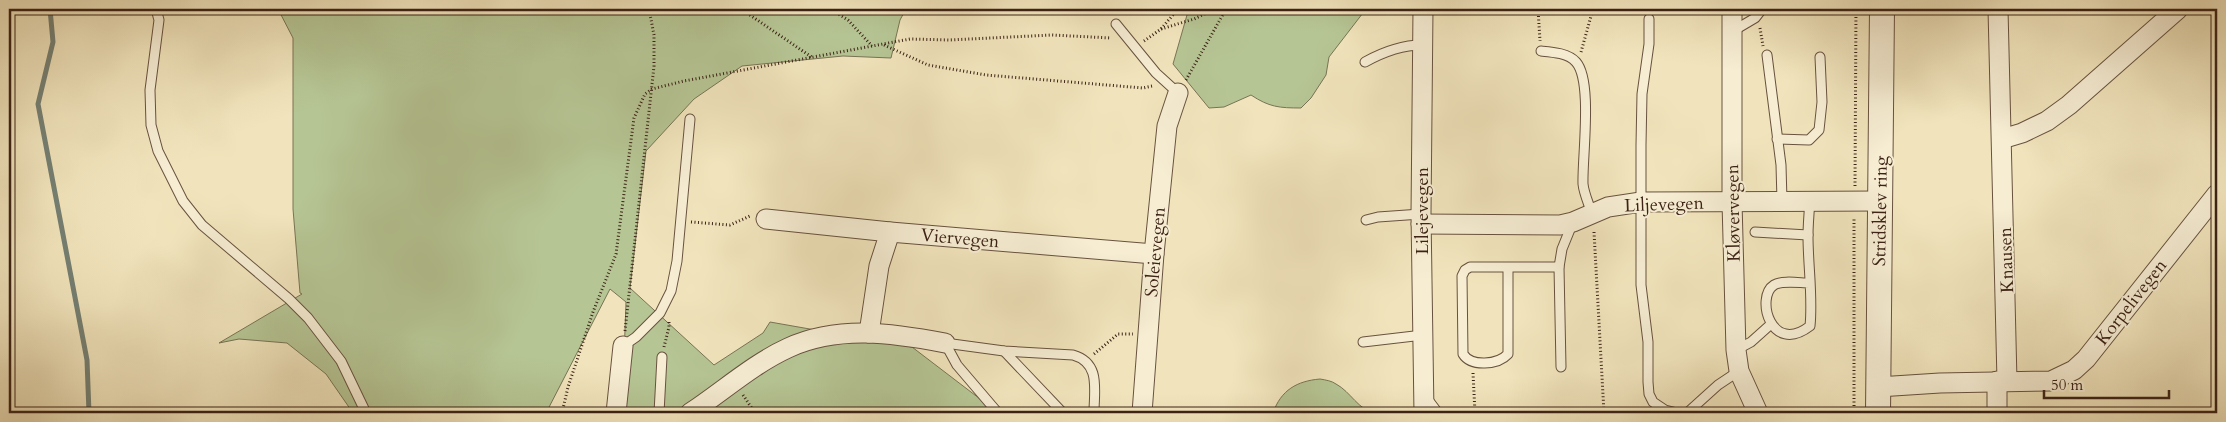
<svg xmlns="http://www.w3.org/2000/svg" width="2226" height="422" font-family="Cardo,serif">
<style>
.green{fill:#b6c594;stroke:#787454}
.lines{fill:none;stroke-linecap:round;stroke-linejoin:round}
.stream{stroke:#758073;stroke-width:5}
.service-casing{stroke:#68523f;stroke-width:11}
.minor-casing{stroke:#68523f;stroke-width:21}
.tertiary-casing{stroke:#68523f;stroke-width:26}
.path{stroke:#3b2215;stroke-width:3;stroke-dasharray:1 2.5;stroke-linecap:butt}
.service{stroke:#f6edd3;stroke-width:9}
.minor{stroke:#f6edd3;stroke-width:19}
.tertiary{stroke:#f6edd3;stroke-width:24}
.labels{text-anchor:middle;stroke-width:4;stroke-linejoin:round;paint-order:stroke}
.street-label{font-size:18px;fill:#3b2215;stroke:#f6edd3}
</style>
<rect width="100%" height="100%" fill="#f1e4bc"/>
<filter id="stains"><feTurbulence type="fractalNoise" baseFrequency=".004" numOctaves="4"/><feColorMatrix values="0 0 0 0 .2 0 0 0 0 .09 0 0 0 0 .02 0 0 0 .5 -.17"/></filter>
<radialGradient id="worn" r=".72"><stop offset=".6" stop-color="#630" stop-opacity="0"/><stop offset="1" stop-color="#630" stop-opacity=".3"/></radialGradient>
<g class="green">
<polygon points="278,9 906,9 900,20 891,58 843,56 742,66 694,99 646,151 630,288 714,365 763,333 770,322 912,347 988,405 996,413 622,413 626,302 610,289 546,413 353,413 326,374 287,343 239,339 219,343 302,294 300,293 293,209 293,38"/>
<path d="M 1185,9 L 1366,9 L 1329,57 L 1326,75 L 1311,98 L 1301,108 C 1279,108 1269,107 1251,95 L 1224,107 L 1209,108 L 1173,64 L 1187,15 Z"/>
<path d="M 1320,379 C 1326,380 1332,381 1336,384 C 1351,392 1358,410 1375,413 L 1273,413 C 1281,390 1297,381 1320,379 Z"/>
</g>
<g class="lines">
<polyline class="stream" points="50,9 53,42 38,104 87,360 89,413"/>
<defs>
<g id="service">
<polyline points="156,9 159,20 150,90 151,125 158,151 183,201 202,225 289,299 308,318 341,361 366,413"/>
<polyline points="1649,19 1649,44 1642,94 1641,145 1641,285 1648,342 1648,382 1649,394 1653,402 1665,410 1677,413"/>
<polyline points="1116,24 1156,73 1178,93"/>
<polyline points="1733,31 1755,18 1762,9"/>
<path d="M 1541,51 C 1552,52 1568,53 1576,62 C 1593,81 1582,158 1583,184 C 1584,194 1589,204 1592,214"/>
<polyline points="1767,55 1781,165 1782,201"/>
<path d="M 1365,62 C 1383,52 1401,45 1422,45"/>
<polyline points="1777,139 1809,140 1819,130 1822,102 1820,57"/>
<polyline points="1366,220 1378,217 1421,214"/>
<polyline points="1755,232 1808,235"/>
<path d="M 1508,267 L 1508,354 C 1498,365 1471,367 1463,354 L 1462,276 L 1465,270 L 1470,267 L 1559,267"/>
<path d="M 1809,283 C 1800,283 1782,280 1774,285 C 1755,297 1771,356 1810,326 C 1813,297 1808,266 1808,236 C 1808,225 1809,213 1810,201"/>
<polyline points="1363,342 1423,335"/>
<path d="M 945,343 L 1004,351 L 1073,355 C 1101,363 1094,390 1094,413"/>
<polyline points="945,343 957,365 998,413"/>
<polyline points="623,346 636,337 660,313 671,291 677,261 690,119"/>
<polyline points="1736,350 1751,342 1770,325"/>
<polyline points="1004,351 1063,413"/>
<polyline points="1561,367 1559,267 1562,249 1573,222"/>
<polyline points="1426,397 1438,413"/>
<polyline points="659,413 662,357"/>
<polyline points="1687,413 1718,385 1739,371"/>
</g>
<g id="minor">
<polyline points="1423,9 1421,214 1424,413"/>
<polyline points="1732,9 1732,202 1736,350 1739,371 1758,413"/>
<polyline points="1998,9 2007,381"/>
<polyline points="2002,139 2022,133 2047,121 2069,105 2178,9"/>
<polyline points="766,219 890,232 1154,254"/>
<polyline points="1421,224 1560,225 1573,222 1608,207 1641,202 1880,201"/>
<polyline points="869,333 879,266 890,232"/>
<polyline points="1878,387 1940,383 2051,381 2074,370 2086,359 2217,194"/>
<polyline points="616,413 623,346"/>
<path d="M 690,413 C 722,392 753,364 788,348 C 838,325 893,333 945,343"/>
<polyline points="1142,413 1154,254 1167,126 1178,93"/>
<polyline points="1997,413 1997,381"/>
</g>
<polyline id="tertiary" points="1878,413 1882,9"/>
</defs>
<use href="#service" class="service-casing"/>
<use href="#minor" class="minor-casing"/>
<use href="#tertiary" class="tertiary-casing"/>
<g class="path">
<polyline points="741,9 813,58"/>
<polyline points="830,9 848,20 872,46"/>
<polyline points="1538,9 1540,41"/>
<polyline points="1760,28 1763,46"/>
<polyline points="1161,29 1194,19 1215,9"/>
<polyline points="1144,41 1161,29 1178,9"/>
<polyline points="884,45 928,65 986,75 1143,88 1152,86"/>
<polyline points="1581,52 1593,9"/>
<polyline points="1186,80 1226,9"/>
<polyline points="1855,186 1856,9"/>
<polyline points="691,222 730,225 750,216"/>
<polyline points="1594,232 1604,413"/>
<polyline points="625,331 654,66 654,35 649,9"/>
<polyline points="664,347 669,327 669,322"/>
<polyline points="1094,354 1118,334 1133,334"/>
<polyline points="1473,373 1475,413"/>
<polyline points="743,395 755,413"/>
<polyline points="562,413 568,387 593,312 616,254 634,118 645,94 652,89 684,81 910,39 949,40 1052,35 1111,38"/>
<polyline points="1854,413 1854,217"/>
</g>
<use href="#service" class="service"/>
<use href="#minor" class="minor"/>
<use href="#tertiary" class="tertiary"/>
</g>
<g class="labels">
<g class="street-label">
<text transform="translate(1664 204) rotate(-2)" y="6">Liljevegen</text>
<text transform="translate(1422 211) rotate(-90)" y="6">Lilejevegen</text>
<text transform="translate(1880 211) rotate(-89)" y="6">Stridsklev ring</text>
<text transform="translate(1733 213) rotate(-91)" y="6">Kløvervegen</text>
<text transform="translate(960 238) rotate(5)" y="6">Viervegen</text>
<text transform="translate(1155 252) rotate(-85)" y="6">Soleievegen</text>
<text transform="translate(2006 260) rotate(-92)" y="6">Knausen</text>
<text transform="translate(2131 302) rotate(-52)" y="6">Korpelivegen</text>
</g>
</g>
<rect width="2226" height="422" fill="none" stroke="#f1e4bc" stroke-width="30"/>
<rect x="10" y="10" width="2206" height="402" fill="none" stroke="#3b2215" stroke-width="2.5"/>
<rect x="15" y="15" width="2196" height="392" fill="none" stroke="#3b2215"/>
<path d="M2044 390v8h125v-8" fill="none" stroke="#3b2215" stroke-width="2.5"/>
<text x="2051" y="390" font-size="15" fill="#3b2215" stroke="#f6edd3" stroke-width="4" paint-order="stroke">50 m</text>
<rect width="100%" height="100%" filter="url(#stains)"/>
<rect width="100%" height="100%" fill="url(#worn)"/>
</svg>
